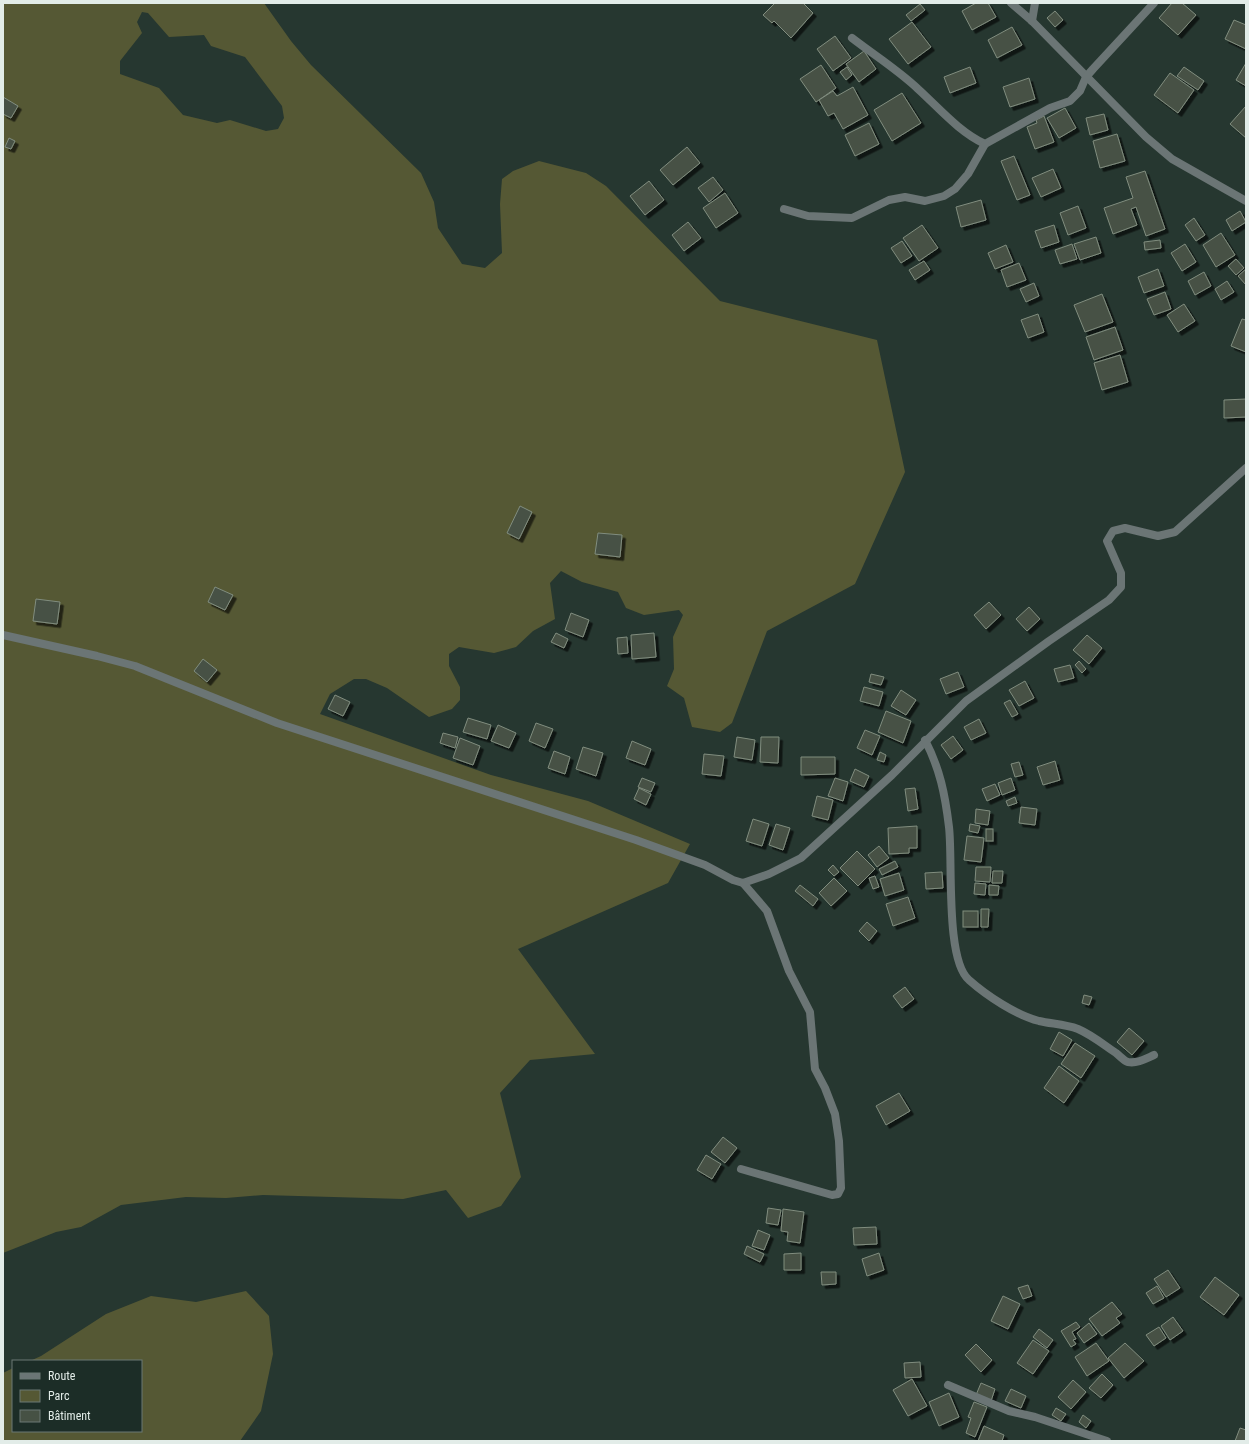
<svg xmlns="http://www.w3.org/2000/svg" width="1249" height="1444" font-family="'Roboto Condensed',sans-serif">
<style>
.green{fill:#555834;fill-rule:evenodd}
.building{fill:#465144;stroke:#818d7f;filter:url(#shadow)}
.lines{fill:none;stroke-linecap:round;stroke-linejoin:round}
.street{stroke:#6b7575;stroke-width:8}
</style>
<defs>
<filter id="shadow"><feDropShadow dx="3.5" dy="3.5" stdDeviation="0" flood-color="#0009"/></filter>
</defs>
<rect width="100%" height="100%" fill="#263730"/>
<g class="green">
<path d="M 3,3 L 264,3 L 291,41 L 311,65 L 421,173 L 434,202 L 438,228 L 462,264 L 485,268 L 502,253 L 500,204 L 502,179 L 513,171 L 539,161 L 586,173 L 606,186 L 720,301 L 877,340 L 905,472 L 855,584 L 767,631 L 732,723 L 720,732 L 692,727 L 684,698 L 667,686 L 674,669 L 673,637 L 683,615 L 679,610 L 644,615 L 626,608 L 618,592 L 582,582 L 561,571 L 550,583 L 555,619 L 533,631 L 516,647 L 494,653 L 459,647 L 449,654 L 449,666 L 460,687 L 460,700 L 452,709 L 429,717 L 387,688 L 366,679 L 354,679 L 330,694 L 320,714 L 491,775 L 588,801 L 690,844 L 668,883 L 518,949 L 595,1054 L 530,1060 L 500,1093 L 521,1177 L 501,1206 L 468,1218 L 446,1190 L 403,1199 L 263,1195 L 226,1198 L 186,1197 L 121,1205 L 81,1227 L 56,1232 L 3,1253 ZM 142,12 L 148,13 L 169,37 L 204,35 L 211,46 L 245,57 L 282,106 L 284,118 L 278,129 L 266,131 L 230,120 L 217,123 L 183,115 L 159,88 L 120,74 L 120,61 L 142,33 L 137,22 Z"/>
<polygon points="246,1291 269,1316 273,1354 261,1411 240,1441 3,1441 3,1373 13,1368 13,1431 141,1431 141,1361 30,1361 41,1356 106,1314 151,1296 196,1302"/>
</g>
<g class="building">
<polygon points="775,3 803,3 813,13 791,38 774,21 772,23 763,15"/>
<polygon points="976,3 988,3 996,17 972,30 962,11"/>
<polygon points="1172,3 1182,3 1196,15 1178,35 1159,18"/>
<polygon points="920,4 925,10 911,21 906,15"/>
<polygon points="1055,11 1063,20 1055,27 1047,18"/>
<polygon points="1234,20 1246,25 1246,49 1225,39"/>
<polygon points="912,22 931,47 908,64 889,39"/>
<polygon points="1012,27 1022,45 997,58 988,40"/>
<polygon points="835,36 851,58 833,71 817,49"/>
<polygon points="864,51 876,69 859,82 846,64"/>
<polygon points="1246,63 1246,86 1236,80"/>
<polygon points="821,65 836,88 816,102 800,79"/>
<polygon points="847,67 852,75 846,80 840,72"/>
<polygon points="970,67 976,83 950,93 944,77"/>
<polygon points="1184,67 1204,81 1198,90 1177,76"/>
<polygon points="1170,73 1194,90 1178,113 1154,95"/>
<polygon points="1029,78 1035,99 1010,107 1003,87"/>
<polygon points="853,87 868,115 843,129 834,113 828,116 819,100 833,91 837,96"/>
<polygon points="902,93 921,123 892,141 874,110"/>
<polygon points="3,97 18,106 11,118 3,114"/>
<polygon points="1246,106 1246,138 1230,124"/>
<polygon points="1065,108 1076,128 1059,138 1047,118"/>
<polygon points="1104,114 1108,130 1090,135 1086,118"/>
<polygon points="1044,116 1054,142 1035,149 1027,127 1037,123 1036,120"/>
<polygon points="869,123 879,144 855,156 845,135"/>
<polygon points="1117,134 1125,161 1100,168 1093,141"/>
<polygon points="9,138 15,141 11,149 5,147"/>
<polygon points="687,147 700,163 673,185 660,170"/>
<polygon points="1014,156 1030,195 1017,200 1001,161"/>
<polygon points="1053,169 1061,188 1041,197 1032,178"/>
<polygon points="1145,171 1165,229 1146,236 1136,207 1131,209 1137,225 1113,234 1104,208 1133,198 1126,177"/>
<polygon points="713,177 723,190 709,202 698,188"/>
<polygon points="649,181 664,200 645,215 630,196"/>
<polygon points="725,193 738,213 716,228 703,208"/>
<polygon points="981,200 986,220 961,227 956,207"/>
<polygon points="1078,206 1086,228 1068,235 1060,213"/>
<polygon points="1240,211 1246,222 1232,231 1226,220"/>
<polygon points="1194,218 1205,235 1196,241 1185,225"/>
<polygon points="688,222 701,238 684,251 672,235"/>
<polygon points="922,225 938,248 919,261 903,238"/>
<polygon points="1054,225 1059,242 1041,248 1035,231"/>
<polygon points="1221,233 1235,255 1216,267 1203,245"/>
<polygon points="1096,237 1101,253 1080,260 1074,244"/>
<polygon points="1160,240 1161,248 1145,250 1144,242"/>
<polygon points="902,241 912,256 901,263 891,248"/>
<polygon points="1072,244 1077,259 1060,264 1055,250"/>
<polygon points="1185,244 1196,262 1182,271 1171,253"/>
<polygon points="1006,245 1013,262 995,269 988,253"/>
<polygon points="1236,259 1244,268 1236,275 1228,266"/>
<polygon points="924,261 930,270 915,280 909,270"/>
<polygon points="1019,263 1026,280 1007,287 1001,270"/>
<polygon points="1158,269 1164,286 1144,293 1138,277"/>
<polygon points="1246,269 1246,285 1238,276"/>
<polygon points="1204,272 1211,286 1195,295 1188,281"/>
<polygon points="1227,281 1234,292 1221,300 1215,289"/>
<polygon points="1034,283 1039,296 1026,302 1020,289"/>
<polygon points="1165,292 1171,309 1154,315 1147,299"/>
<polygon points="1102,294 1113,322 1085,332 1074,305"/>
<polygon points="1184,304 1195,321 1178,332 1167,315"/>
<polygon points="1038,314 1044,332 1028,338 1021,320"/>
<polygon points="1242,319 1246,320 1246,352 1231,346"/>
<polygon points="1115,327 1123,350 1094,360 1086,337"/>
<polygon points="1120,355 1128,382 1102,390 1094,363"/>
<polygon points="1246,399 1246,417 1224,418 1224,400"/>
<polygon points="520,506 532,512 519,539 507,533"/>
<polygon points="598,533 622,535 620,557 595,554"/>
<polygon points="215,587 233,595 225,610 208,602"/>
<polygon points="36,599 60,602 57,624 33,621"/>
<polygon points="989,602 1001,615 986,629 974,615"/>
<polygon points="1029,607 1040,619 1027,631 1016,619"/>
<polygon points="571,613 589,620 583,637 565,630"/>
<polygon points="556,633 568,639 564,648 551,642"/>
<polygon points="654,633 656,657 632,659 631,635"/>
<polygon points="1087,635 1102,648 1089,664 1073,650"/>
<polygon points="627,637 628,653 618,654 617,638"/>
<polygon points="203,659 217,670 207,682 194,671"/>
<polygon points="1079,661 1086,669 1082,673 1075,665"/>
<polygon points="1070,665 1074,678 1058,682 1054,669"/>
<polygon points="958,672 964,687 946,694 940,679"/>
<polygon points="871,674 884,677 881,685 869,682"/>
<polygon points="1025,681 1034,698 1019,706 1009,690"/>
<polygon points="864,687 883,692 879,706 860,701"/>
<polygon points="901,690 916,700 906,715 891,706"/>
<polygon points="335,695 350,702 343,716 328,709"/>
<polygon points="1010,700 1018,714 1012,717 1004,703"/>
<polygon points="886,711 911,721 903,743 878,732"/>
<polygon points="468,718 491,725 487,739 463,732"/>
<polygon points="979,719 986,733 971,740 964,727"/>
<polygon points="536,723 553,729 545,748 529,741"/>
<polygon points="498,725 516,733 509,748 491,741"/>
<polygon points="865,730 880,736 872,755 857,748"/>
<polygon points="443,733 458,737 455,748 440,743"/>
<polygon points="953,736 963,750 951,759 941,745"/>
<polygon points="737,737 755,740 752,760 734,757"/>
<polygon points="761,737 779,737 778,763 760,762"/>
<polygon points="460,738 480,746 473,765 453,758"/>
<polygon points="632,741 651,749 645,765 626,758"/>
<polygon points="583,747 603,753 596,776 576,769"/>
<polygon points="554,751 570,757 565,774 548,768"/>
<polygon points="880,752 886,755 884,762 877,760"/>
<polygon points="704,754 724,756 721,776 702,774"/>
<polygon points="801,757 835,757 835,774 801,775"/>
<polygon points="1055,761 1060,780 1043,785 1037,767"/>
<polygon points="1019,762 1023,775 1015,777 1011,764"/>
<polygon points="855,769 869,776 864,787 850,781"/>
<polygon points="642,778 655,783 651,792 638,787"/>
<polygon points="835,778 848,782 843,801 828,796"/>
<polygon points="1011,778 1015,790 1002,795 998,783"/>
<polygon points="995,784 1000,795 987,801 982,789"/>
<polygon points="639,788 651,794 646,805 634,799"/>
<polygon points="915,788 918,809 908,811 905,789"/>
<polygon points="817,796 833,800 828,820 812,816"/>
<polygon points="1015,797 1017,803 1008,806 1006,801"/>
<polygon points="1021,807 1037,809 1035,825 1019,823"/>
<polygon points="976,809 990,811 988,825 975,823"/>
<polygon points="753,819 769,824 762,846 746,841"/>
<polygon points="776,824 790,828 783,850 769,845"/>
<polygon points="970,824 980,826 978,833 969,831"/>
<polygon points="917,826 917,848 909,848 909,853 889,854 888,828"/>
<rect x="986" y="829" width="7" height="12"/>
<polygon points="967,836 984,838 981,862 964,860"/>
<polygon points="879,846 889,858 877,867 868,855"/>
<polygon points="857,851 875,869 858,886 840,868"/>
<polygon points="895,861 898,867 882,875 879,869"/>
<polygon points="833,865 839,872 834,876 828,870"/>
<polygon points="976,867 991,867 990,882 975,881"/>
<polygon points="993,871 1003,871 1002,883 992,883"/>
<polygon points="942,872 943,888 926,889 925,873"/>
<polygon points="899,873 904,890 885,896 880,879"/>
<polygon points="875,876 879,887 873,889 869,878"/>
<polygon points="834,878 847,891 831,906 819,893"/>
<polygon points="975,883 986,884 985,895 974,894"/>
<polygon points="800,885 818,899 813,906 795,891"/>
<polygon points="989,885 999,886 998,895 989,895"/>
<polygon points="908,897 915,918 893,926 886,904"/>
<polygon points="981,909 989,909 988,927 981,927"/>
<rect x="963" y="911" width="15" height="16"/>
<polygon points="867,922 877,931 869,941 859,931"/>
<polygon points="905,987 914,999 902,1008 893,996"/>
<polygon points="1084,995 1092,997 1089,1005 1082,1003"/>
<polygon points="1129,1028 1144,1041 1132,1055 1117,1042"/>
<polygon points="1059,1032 1072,1040 1063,1056 1050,1049"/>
<polygon points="1075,1043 1095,1056 1081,1078 1061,1064"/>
<polygon points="1059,1066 1079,1081 1064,1103 1044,1088"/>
<polygon points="899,1093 910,1111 886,1125 876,1106"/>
<polygon points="723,1137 737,1148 725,1163 711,1152"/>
<polygon points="706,1155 721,1164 712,1179 697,1170"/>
<polygon points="768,1208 781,1210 778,1225 766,1223"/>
<polygon points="783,1209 804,1212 800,1243 787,1241 788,1232 781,1231"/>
<polygon points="876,1227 877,1244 854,1245 853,1228"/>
<polygon points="758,1230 770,1235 764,1250 752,1246"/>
<polygon points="747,1246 764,1254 760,1262 744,1254"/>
<polygon points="801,1253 801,1270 784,1270 784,1254"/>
<polygon points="879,1253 884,1270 867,1276 862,1259"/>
<polygon points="1168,1270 1180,1288 1166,1297 1154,1279"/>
<polygon points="821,1272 836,1272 836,1284 822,1285"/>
<polygon points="1215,1277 1239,1295 1224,1315 1200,1297"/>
<polygon points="1028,1285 1032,1296 1023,1299 1018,1288"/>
<polygon points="1157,1286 1164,1298 1153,1304 1146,1293"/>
<polygon points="1003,1296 1020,1304 1008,1329 991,1321"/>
<polygon points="1112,1302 1122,1314 1116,1318 1120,1323 1102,1336 1089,1319"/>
<polygon points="1173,1317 1183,1331 1170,1340 1161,1326"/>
<polygon points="1076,1322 1080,1327 1072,1332 1076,1339 1073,1340 1076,1344 1071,1347 1061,1331"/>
<polygon points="1089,1323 1097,1334 1084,1343 1077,1333"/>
<polygon points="1159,1327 1166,1338 1154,1346 1146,1335"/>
<polygon points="1039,1329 1053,1340 1047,1348 1033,1337"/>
<polygon points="1033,1340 1049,1351 1033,1374 1017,1363"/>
<polygon points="1096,1343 1109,1361 1087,1376 1075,1357"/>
<polygon points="1125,1343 1144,1361 1124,1378 1108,1358"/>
<polygon points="976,1344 992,1360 981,1372 965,1355"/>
<polygon points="920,1362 921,1377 905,1378 904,1363"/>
<polygon points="1102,1374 1113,1385 1101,1398 1089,1388"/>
<polygon points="912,1379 927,1406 908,1416 893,1390"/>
<polygon points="1073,1380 1086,1392 1071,1409 1058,1397"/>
<polygon points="981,1383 995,1389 991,1401 976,1395"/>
<polygon points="1011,1389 1026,1396 1021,1408 1005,1401"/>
<polygon points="949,1393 959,1417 939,1426 929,1402"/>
<polygon points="974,1402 987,1407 975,1437 966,1433 971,1418 968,1417"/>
<polygon points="1056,1408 1066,1414 1061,1421 1052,1415"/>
<polygon points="1083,1415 1091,1421 1086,1428 1079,1422"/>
<polygon points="984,1426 1004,1435 1002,1441 978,1441"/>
<polygon points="1240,1428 1246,1430 1246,1441 1235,1441"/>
</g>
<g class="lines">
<g class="street">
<polyline points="1011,3 1032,21 1146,137 1172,159 1246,201"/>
<polyline points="1032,21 1035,3"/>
<path d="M 852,38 C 874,55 898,70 918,89 C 939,108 959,132 985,144 L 1050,108 L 1070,101 L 1080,91 L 1086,77 L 1093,69 L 1154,3"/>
<polyline points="784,209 808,216 852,218 889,200 905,197 925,201 944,196 955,189 968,174 985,144"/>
<polyline points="3,635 97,656 135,666 277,723 636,840 705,865 733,880 743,883 769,874 801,858 892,775 966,701 1049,641 1109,600 1121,587 1121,573 1107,541 1113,531 1125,528 1158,536 1175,532 1246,468"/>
<path d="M 925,740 C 940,769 945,794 949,827 C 953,860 945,960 969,980 C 987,996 1016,1015 1039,1021 C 1052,1024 1065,1024 1078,1029 C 1092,1035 1104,1045 1116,1053 C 1120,1056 1124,1061 1128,1062 C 1137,1064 1147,1058 1154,1055"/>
<polyline points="741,1169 832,1195 838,1194 841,1188 839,1141 835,1114 825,1088 815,1069 810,1012 789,971 767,911 743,883"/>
<polyline points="948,1385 1009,1411 1035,1417 1107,1441"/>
</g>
</g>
<rect width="1249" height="1444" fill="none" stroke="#e2ece8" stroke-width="8"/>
<rect x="12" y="1360" width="130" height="72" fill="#1c2d27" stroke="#6b7974"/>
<rect x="20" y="1373" width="20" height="6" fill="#6b7575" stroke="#6b7974"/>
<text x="48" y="1380" font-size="12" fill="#e2ece8">Route</text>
<rect x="20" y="1390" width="20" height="12" fill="#555834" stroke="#6b7974"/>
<text x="48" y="1400" font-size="12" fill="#e2ece8">Parc</text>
<rect x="20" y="1410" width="20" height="12" fill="#465144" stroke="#6b7974"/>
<text x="48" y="1420" font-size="12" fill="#e2ece8">Bâtiment</text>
</svg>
